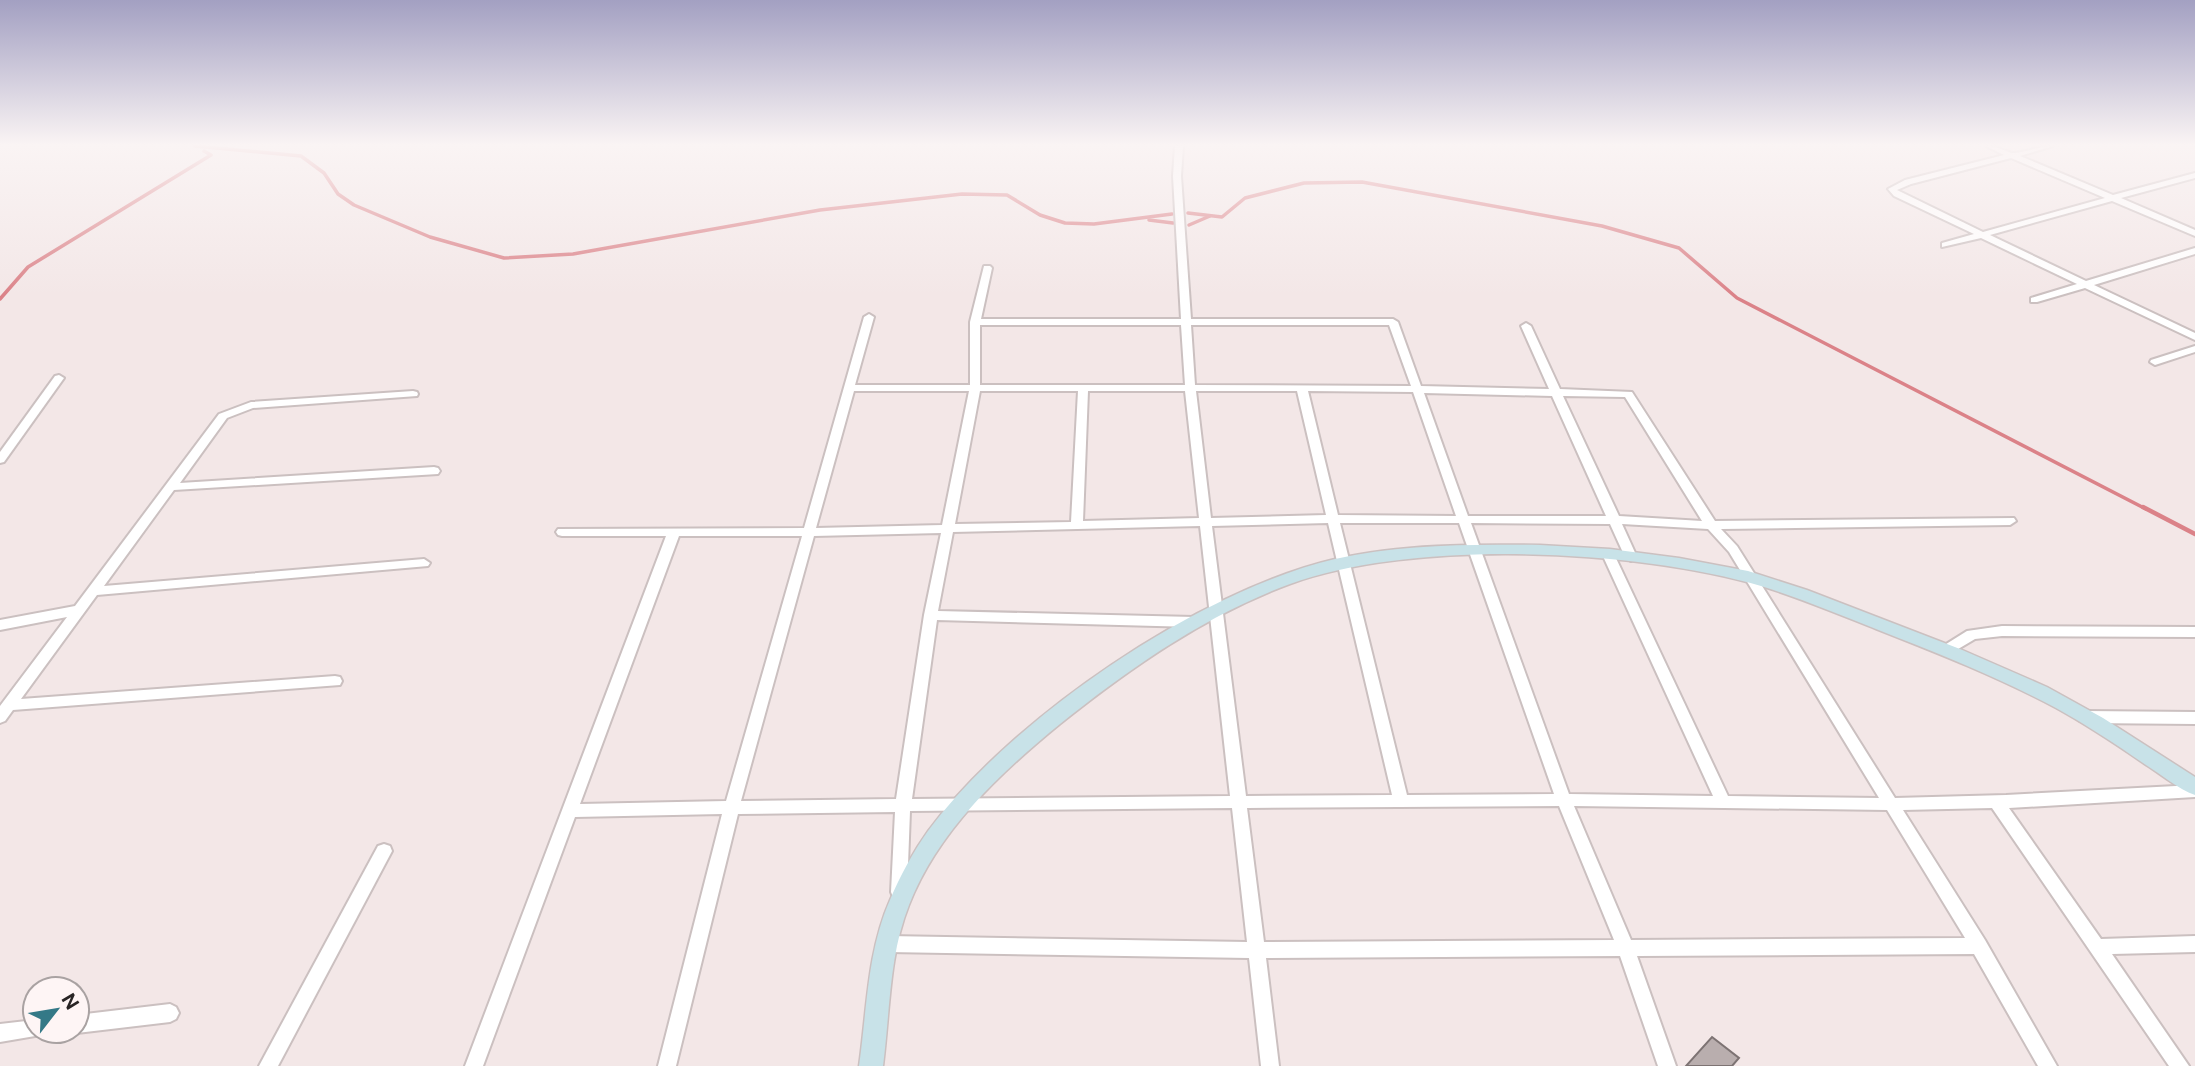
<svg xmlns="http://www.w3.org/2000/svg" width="2195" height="1066" font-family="'Public Sans',sans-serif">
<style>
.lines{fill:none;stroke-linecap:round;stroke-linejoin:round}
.stream-far1{stroke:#db8288;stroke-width:3.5}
.stream{stroke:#db8288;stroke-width:4.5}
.building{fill:#b9aeae;stroke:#7d7373;stroke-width:2}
.street-casing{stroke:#cbc0c0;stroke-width:4}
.secondary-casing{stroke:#cbc0c0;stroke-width:3}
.street{fill:#fff;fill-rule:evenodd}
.secondary{fill:#c8e2e8;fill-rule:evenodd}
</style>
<rect width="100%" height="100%" fill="#f3e7e7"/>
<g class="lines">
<g class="stream-far1">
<polyline points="195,146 301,156 324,173 338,194 354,205 430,237 504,258 573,254 820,210 962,194 1007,195 1040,215 1065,223 1094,224 1172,214"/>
<polyline points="1188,213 1222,217 1245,198 1304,183 1362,182 1602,226 1679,248 1737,298 2146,509"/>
<polyline points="1149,220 1173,223"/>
<polyline points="1189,225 1210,216"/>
<polyline points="0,299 28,267 211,155 204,151"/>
</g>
<polyline class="stream" points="2143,507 2195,534"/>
</g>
<polygon class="building" points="1712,1037 1739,1058 1732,1066 1686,1066"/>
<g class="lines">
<defs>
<g id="street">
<path d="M 1175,146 L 1183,146 L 1181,176 L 1191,319 L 1393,319 L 1398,322 L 1421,386 L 1549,389 L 1521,326 L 1526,323 L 1531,326 L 1560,389 L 1632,392 L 1715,521 L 2014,518 L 2016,521 L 2010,525 L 1721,529 L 1737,546 L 1895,798 L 2006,795 L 2195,785 L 2195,797 L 2009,808 L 2101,939 L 2195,936 L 2195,952 L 2112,954 L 2189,1066 L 2169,1066 L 1992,808 L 1903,810 L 1985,940 L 2057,1066 L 2038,1066 L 1974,954 L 1637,956 L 1676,1066 L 1658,1066 L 1620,956 L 1266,958 L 1279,1066 L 1261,1066 L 1249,958 L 888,952 L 882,949 L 879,944 L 882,939 L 888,936 L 1247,942 L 1232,808 L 910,811 L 907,892 L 905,897 L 899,899 L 893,897 L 891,892 L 895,812 L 738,814 L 676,1066 L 658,1066 L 722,814 L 575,817 L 483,1066 L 465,1066 L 666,536 L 562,536 L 558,535 L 556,532 L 558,529 L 804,528 L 864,317 L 869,314 L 874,317 L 855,385 L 970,385 L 970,322 L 984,266 L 990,266 L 992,268 L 981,319 L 1181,319 L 1173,176 ZM 980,325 L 1181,325 L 1185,385 L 980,385 ZM 1191,325 L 1389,325 L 1411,386 L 1195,385 ZM 854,391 L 969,391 L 942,525 L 816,528 ZM 980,391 L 1078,391 L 1071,522 L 955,524 ZM 1088,391 L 1185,391 L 1199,518 L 1083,521 ZM 1196,391 L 1297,391 L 1326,515 L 1211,518 ZM 1308,391 L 1413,392 L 1456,516 L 1338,515 ZM 1424,393 L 1552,396 L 1606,516 L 1468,516 ZM 1563,396 L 1625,397 L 1702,521 L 1619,516 ZM 1328,523 L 1392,795 L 1246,796 L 1212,526 ZM 1340,523 L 1459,523 L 1554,794 L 1407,795 ZM 1471,523 L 1610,524 L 1625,557 L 1631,561 L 1637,557 L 1622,524 L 1708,529 L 1729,552 L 1879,798 L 1728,796 L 1614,554 L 1608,550 L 1602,554 L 1713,796 L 1569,794 ZM 1200,526 L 1230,796 L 912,799 L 937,620 L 1194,627 L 1199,625 L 1201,622 L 1199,619 L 1194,617 L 938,611 L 953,532 ZM 941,533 L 924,615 L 896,799 L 741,801 L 814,536 ZM 679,536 L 802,536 L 726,801 L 580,804 ZM 1559,806 L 1614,940 L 1264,942 L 1247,808 ZM 1574,806 L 1887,810 L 1965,938 L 1631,940 Z"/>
<path d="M 1986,146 C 1999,146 2005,152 2013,153 C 2023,153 2039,146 2053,146 L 2020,156 L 2113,195 L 2195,173 L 2195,178 L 2121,198 L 2195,230 L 2195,236 L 2112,201 L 1990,235 L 2086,281 L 2195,248 L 2195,254 L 2094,285 L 2195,333 L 2195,340 L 2085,288 L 2037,302 L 2031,302 L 2031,298 L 2077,284 L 1981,238 L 1942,247 L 1942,243 L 1974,234 L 1894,196 L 1888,189 L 1905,180 L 2004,155 ZM 2011,158 L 2105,198 L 1983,232 L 1897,190 L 1911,184 Z"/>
<polygon points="2195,346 2195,352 2155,365 2150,362 2151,360"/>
<polygon points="59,375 64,378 4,462 0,463 0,452 55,376"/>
<polygon points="413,391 417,392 418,394 417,396 253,408 227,418 180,483 434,467 438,468 440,471 438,474 174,490 104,586 424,559 430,563 428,566 97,595 21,699 335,676 340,677 342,681 340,685 13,710 5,721 0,723 0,706 67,617 0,630 0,620 75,606 219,414 251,402"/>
<polygon points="2002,626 2195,627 2195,637 2002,636 1975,639 1948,655 1943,654 1941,650 1943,646 1967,631"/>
<polygon points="2085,711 2195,712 2195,724 2085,723 2080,721 2078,717 2080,713"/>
<polygon points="384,844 390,846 392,851 278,1066 259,1066 378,846"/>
<polygon points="170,1004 176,1007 179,1013 176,1019 170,1022 77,1033 73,1031 77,1031 77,1015"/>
<polygon points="35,1020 35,1031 43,1031 41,1035 0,1042 0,1024"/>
</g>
<path id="secondary" d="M 1540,545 L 1610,549 L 1679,558 L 1748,571 L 1807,590 L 1960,649 L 2047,687 L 2103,718 L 2195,777 L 2195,795 C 2178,789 2162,775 2146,765 C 2117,745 2087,725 2056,708 C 1998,677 1937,653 1876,629 C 1838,614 1800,598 1761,586 C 1635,549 1414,539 1290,584 C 1206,615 1130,668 1060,724 C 1000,773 938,831 909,905 C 889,955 890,1012 883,1066 L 859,1066 C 867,1011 867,952 890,900 C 900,876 913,852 928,831 C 1012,718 1198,591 1335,559 C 1401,544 1472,544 1540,545 Z"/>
</defs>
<use href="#street" class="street-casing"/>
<use href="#secondary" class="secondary-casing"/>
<use href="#street" class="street"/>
<use href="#secondary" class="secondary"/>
</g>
<linearGradient id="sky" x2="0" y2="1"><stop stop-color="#a3a0c2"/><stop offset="0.49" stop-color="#faf4f4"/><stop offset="1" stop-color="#faf4f4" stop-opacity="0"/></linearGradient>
<rect width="2195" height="295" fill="url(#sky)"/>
<g transform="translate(56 1010) rotate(59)"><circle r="33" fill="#fef5f5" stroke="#a9a2a2" stroke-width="2"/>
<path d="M0-5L12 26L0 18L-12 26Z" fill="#347987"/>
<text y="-10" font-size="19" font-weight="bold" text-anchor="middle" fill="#292525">N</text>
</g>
</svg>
